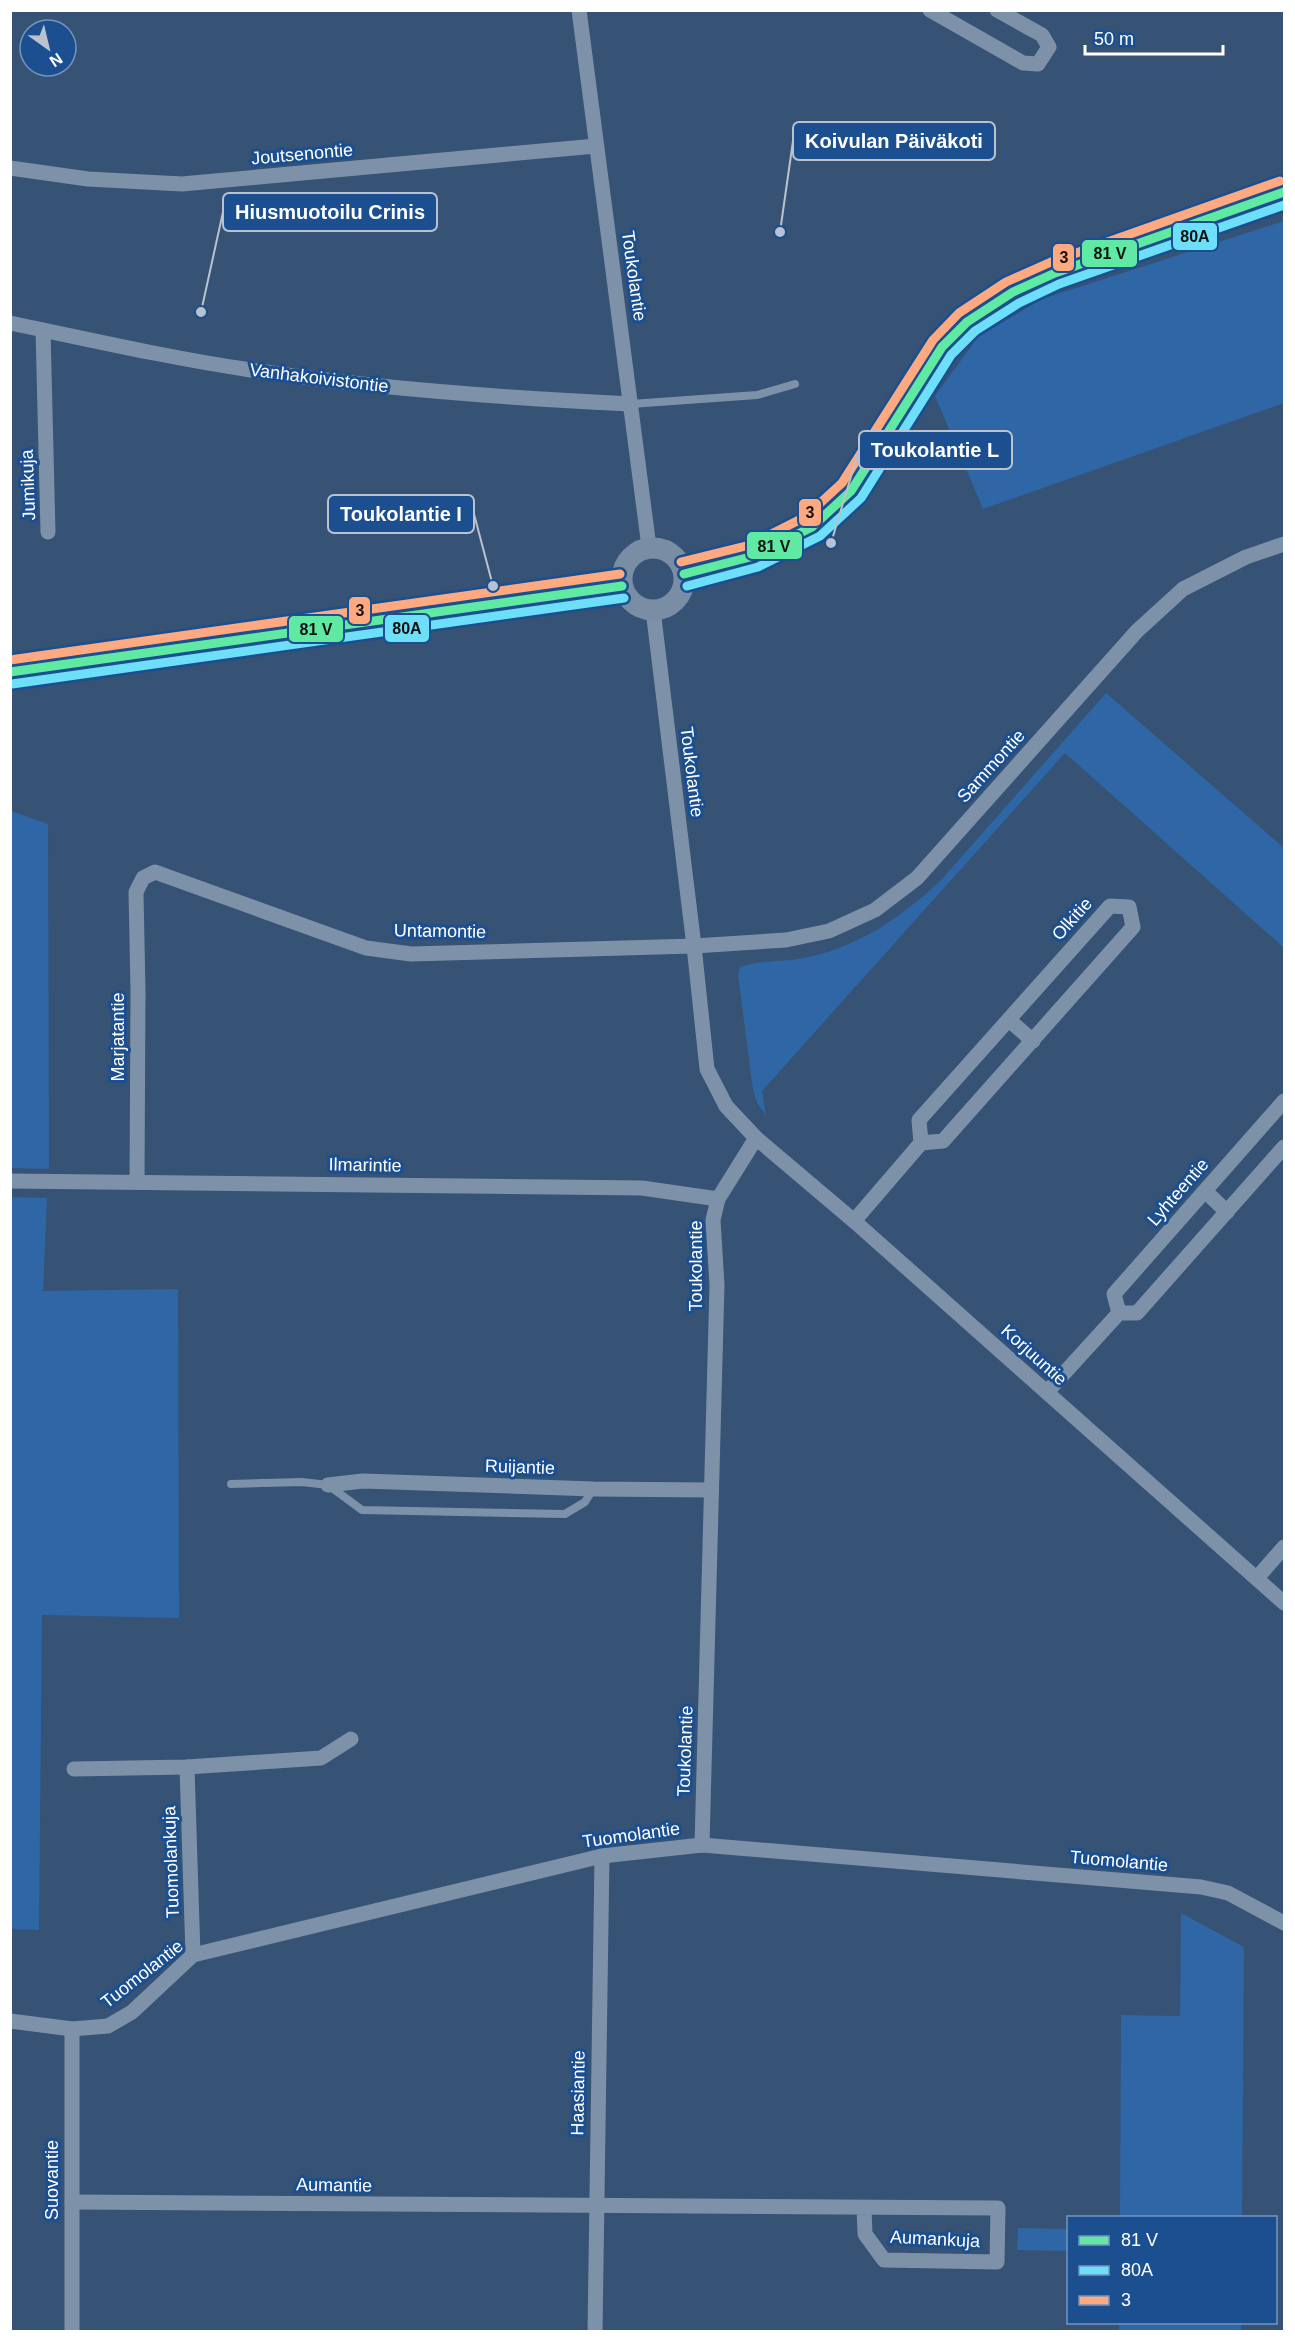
<svg xmlns="http://www.w3.org/2000/svg" width="1295" height="2342" font-family="Arial,sans-serif">
<style>
.green{fill:#2f66a5}
.lines{fill:none;stroke-linecap:round;stroke-linejoin:round}
.service{stroke:#7d92a8;stroke-width:8}
.minor{stroke:#7d92a8;stroke-width:15}
.secondary{stroke:#798da4;stroke-width:21}
.bus-1-casing{stroke:#1b4f8f;stroke-width:14}
.bus-2-casing{stroke:#1b4f8f;stroke-width:14}
.bus-3-casing{stroke:#1b4f8f;stroke-width:14}
.bus-1{stroke:#60e9a3;stroke-width:9}
.bus-2{stroke:#6ddff8;stroke-width:9}
.bus-3{stroke:#ffa980;stroke-width:9}
.labels{text-anchor:middle;stroke-width:6;stroke-linejoin:round;paint-order:stroke}
.street-label{font-size:18px;fill:#fff;stroke:#1b4f8f}
.leader{fill:none;stroke:#b9c2ce;stroke-width:2}
.callout-dot{fill:#b9c2ce;stroke:#1b4f8f;stroke-width:2}
.callout{fill:#1b4f8f;stroke:#b9c2ce;stroke-width:2}
.callout-label{font-size:20px;text-anchor:middle;font-weight:bold;fill:#fff}
.line-badge{stroke:#1b4f8f;stroke-width:2}
.pale-badge-label{font-size:16px;text-anchor:middle;font-weight:bold;fill:#111}
</style>
<rect width="100%" height="100%" fill="#365274"/>
<g class="green">
<polygon points="1284,221 1284,403 983,509 935,396 978,337 1042,299"/>
<path d="M 1106,693 L 1284,848 L 1284,948 L 1065,753 L 762,1091 L 766,1115 L 757,1103 L 753,1090 L 738,975 L 740,967 C 759,960 780,962 799,959 C 856,949 901,918 942,879 Z"/>
<polygon points="11,811 48,824 49,1169 11,1168"/>
<polygon points="11,1197 47,1198 43,1291 178,1289 179,1618 42,1615 39,1930 10,1929"/>
<polygon points="1181,1913 1244,1947 1242,2217 1120,2217 1121,2015 1180,2016"/>
<polygon points="1018,2228 1068,2229 1068,2251 1017,2250"/>
<rect x="1119" y="2323" width="122" height="8"/>
</g>
<g class="lines">
<g class="service">
<polyline points="631,404 757,395 795,384"/>
<polyline points="231,1484 302,1482 328,1485 362,1510 565,1514 585,1502 593,1489"/>
</g>
<g class="minor">
<polyline points="579,10 649,547"/>
<polyline points="930,10 1023,63 1038,64 1049,47 1042,35 997,10"/>
<polyline points="10,168 88,179 182,184 596,146"/>
<path d="M 10,323 C 91,340 170,358 251,370 C 377,389 504,398 631,404"/>
<polyline points="43,330 48,532"/>
<polyline points="653,610 694,946 707,1069 726,1106 756,1138 718,1199 713,1220 717,1285 702,1845"/>
<polyline points="1009,1020 1033,1041"/>
<polyline points="756,1138 854,1221 1284,1603"/>
<polyline points="10,1181 642,1188 718,1199"/>
<polyline points="137,1182 138,992 136,892 143,878 155,872 366,948 411,954 694,946 786,940 829,931 875,910 917,878 1137,631 1183,589 1246,557 1284,544"/>
<polyline points="1205,1191 1227,1212"/>
<polyline points="854,1221 921,1143 943,1141 1133,927 1129,907 1110,906 919,1120 921,1143"/>
<polyline points="1119,1313 1114,1294 1284,1101"/>
<polyline points="1047,1392 1119,1313 1137,1313 1284,1147"/>
<polyline points="328,1485 363,1481 593,1489 711,1490"/>
<polyline points="1257,1578 1284,1547"/>
<polyline points="187,1767 193,1955"/>
<polyline points="74,1769 187,1767 321,1758 351,1739"/>
<polyline points="10,2021 72,2029 108,2026 132,2012 193,1955 602,1856 702,1845 1201,1887 1228,1893 1284,1923"/>
<path d="M 72,2202 C 380,2205 689,2207 998,2208 L 997,2262 L 884,2260 L 865,2234 L 864,2208"/>
<polyline points="72,2332 72,2029"/>
<polyline points="595,2332 602,1856"/>
</g>
<g class="secondary">
<circle cx="653" cy="579" r="31"/>
<polyline points="684,574 754,556 812,527 851,491 942,347 967,322 1013,292 1055,273 1284,192"/>
<polyline points="10,672 622,586"/>
</g>
<defs>
<g id="bus-1">
<polyline points="684,574 754,556 812,527 851,491 942,347 967,322 1013,292 1055,273 1284,192"/>
<polyline points="10,672 622,586"/>
</g>
<g id="bus-2">
<polyline points="687,586 758,567 820,536 861,498 951,355 975,331 1019,303 1059,284 1284,205"/>
<polyline points="12,684 624,598"/>
</g>
<g id="bus-3">
<polyline points="681,562 750,545 805,517 842,483 933,340 959,313 1006,282 1051,262 1280,181"/>
<polyline points="10,660 620,574"/>
</g>
</defs>
<use href="#bus-1" class="bus-1-casing"/>
<use href="#bus-2" class="bus-2-casing"/>
<use href="#bus-3" class="bus-3-casing"/>
<use href="#bus-1" class="bus-1"/>
<use href="#bus-2" class="bus-2"/>
<use href="#bus-3" class="bus-3"/>
</g>
<g class="labels">
<g class="street-label">
<text transform="translate(302 154) rotate(-5)" y="6">Joutsenontie</text>
<text transform="translate(634 276) rotate(82)" y="6">Toukolantie</text>
<text transform="translate(319 378) rotate(7)" y="6">Vanhakoivistontie</text>
<text transform="translate(28 485) rotate(-92)" y="6">Jumikuja</text>
<text transform="translate(991 766) rotate(-48)" y="6">Sammontie</text>
<text transform="translate(692 772) rotate(83)" y="6">Toukolantie</text>
<text transform="translate(1072 919) rotate(-48)" y="6">Olkitie</text>
<text transform="translate(440 931) rotate(1)" y="6">Untamontie</text>
<text transform="translate(118 1037) rotate(-90)" y="6">Marjatantie</text>
<text transform="translate(365 1165) rotate(1)" y="6">Ilmarintie</text>
<text transform="translate(1178 1192) rotate(-49)" y="6">Lyhteentie</text>
<text transform="translate(696 1266) rotate(-90)" y="6">Toukolantie</text>
<text transform="translate(1034 1355) rotate(42)" y="6">Korjuuntie</text>
<text transform="translate(520 1467) rotate(2)" y="6">Ruijantie</text>
<text transform="translate(685 1751) rotate(-88)" y="6">Toukolantie</text>
<text transform="translate(631 1835) rotate(-8)" y="6">Tuomolantie</text>
<text transform="translate(1119 1861) rotate(5)" y="6">Tuomolantie</text>
<text transform="translate(171 1862) rotate(-92)" y="6">Tuomolankuja</text>
<text transform="translate(142 1974) rotate(-38)" y="6">Tuomolantie</text>
<text transform="translate(578 2093) rotate(-89)" y="6">Haasiantie</text>
<text transform="translate(52 2180) rotate(-90)" y="6">Suovantie</text>
<text transform="translate(334 2185) rotate(1)" y="6">Aumantie</text>
<text transform="translate(935 2239) rotate(3)" y="6">Aumankuja</text>
</g>
</g>
<path class="leader" d="M780 232L793 141M201 312L223 212M831 543L859 450M493 586L474 514"/>
<g class="callout-dot">
<circle cx="780" cy="232" r="6"/>
<circle cx="201" cy="312" r="6"/>
<circle cx="831" cy="543" r="6"/>
<circle cx="493" cy="586" r="6"/>
</g>
<g class="callout">
<rect x="793" y="122" width="202" height="38" rx="6"/>
<rect x="223" y="193" width="214" height="38" rx="6"/>
<rect x="859" y="431" width="153" height="38" rx="6"/>
<rect x="328" y="495" width="146" height="38" rx="6"/>
</g>
<g class="callout-label">
<text x="894" y="148">Koivulan Päiväkoti</text>
<text x="330" y="219">Hiusmuotoilu Crinis</text>
<text x="935" y="457">Toukolantie L</text>
<text x="401" y="521">Toukolantie I</text>
</g>
<g class="line-badge">
<rect x="1172" y="222" width="46" height="29" rx="6" fill="#6ddff8"/>
<rect x="1081" y="239" width="57" height="29" rx="6" fill="#60e9a3"/>
<rect x="1052" y="243" width="23" height="29" rx="6" fill="#ffa980"/>
<rect x="798" y="498" width="24" height="29" rx="6" fill="#ffa980"/>
<rect x="746" y="531" width="57" height="29" rx="6" fill="#60e9a3"/>
<rect x="348" y="596" width="23" height="29" rx="6" fill="#ffa980"/>
<rect x="384" y="614" width="46" height="29" rx="6" fill="#6ddff8"/>
<rect x="288" y="615" width="56" height="28" rx="6" fill="#60e9a3"/>
</g>
<g class="pale-badge-label">
<text x="1195" y="242">80A</text>
<text x="1110" y="259">81 V</text>
<text x="1064" y="263">3</text>
<text x="810" y="518">3</text>
<text x="774" y="552">81 V</text>
<text x="360" y="616">3</text>
<text x="407" y="634">80A</text>
<text x="316" y="635">81 V</text>
</g>
<rect width="1295" height="2342" fill="none" stroke="#ffffff" stroke-width="24"/>
<rect x="1067" y="2216" width="210" height="108" fill="#1b4f8f" stroke="#7695bc" stroke-width="1.5"/>
<rect x="1079" y="2236" width="30" height="9" fill="#60e9a3" stroke="#7695bc" stroke-width="1.5"/>
<text x="1121" y="2246" font-size="18" fill="#ffffff">81 V</text>
<rect x="1079" y="2266" width="30" height="9" fill="#6ddff8" stroke="#7695bc" stroke-width="1.5"/>
<text x="1121" y="2276" font-size="18" fill="#ffffff">80A</text>
<rect x="1079" y="2296" width="30" height="9" fill="#ffa980" stroke="#7695bc" stroke-width="1.5"/>
<text x="1121" y="2306" font-size="18" fill="#ffffff">3</text>
<g transform="translate(48 48) rotate(146)"><circle r="28" fill="#1b4f8f" stroke="#7695bc" stroke-width="1.5"/>
<path d="M0-4.5L10 22L0 15L-10 22Z" fill="#b9c2ce"/>
<text y="-9" font-size="16" font-weight="bold" text-anchor="middle" fill="#ffffff">N</text>
</g>
<path d="M1085 45v9h138v-9" fill="none" stroke="#ffffff" stroke-width="3"/>
<text x="1094" y="45" font-size="18" fill="#ffffff" stroke="#1b4f8f" stroke-width="4.5" paint-order="stroke">50 m</text>
</svg>
